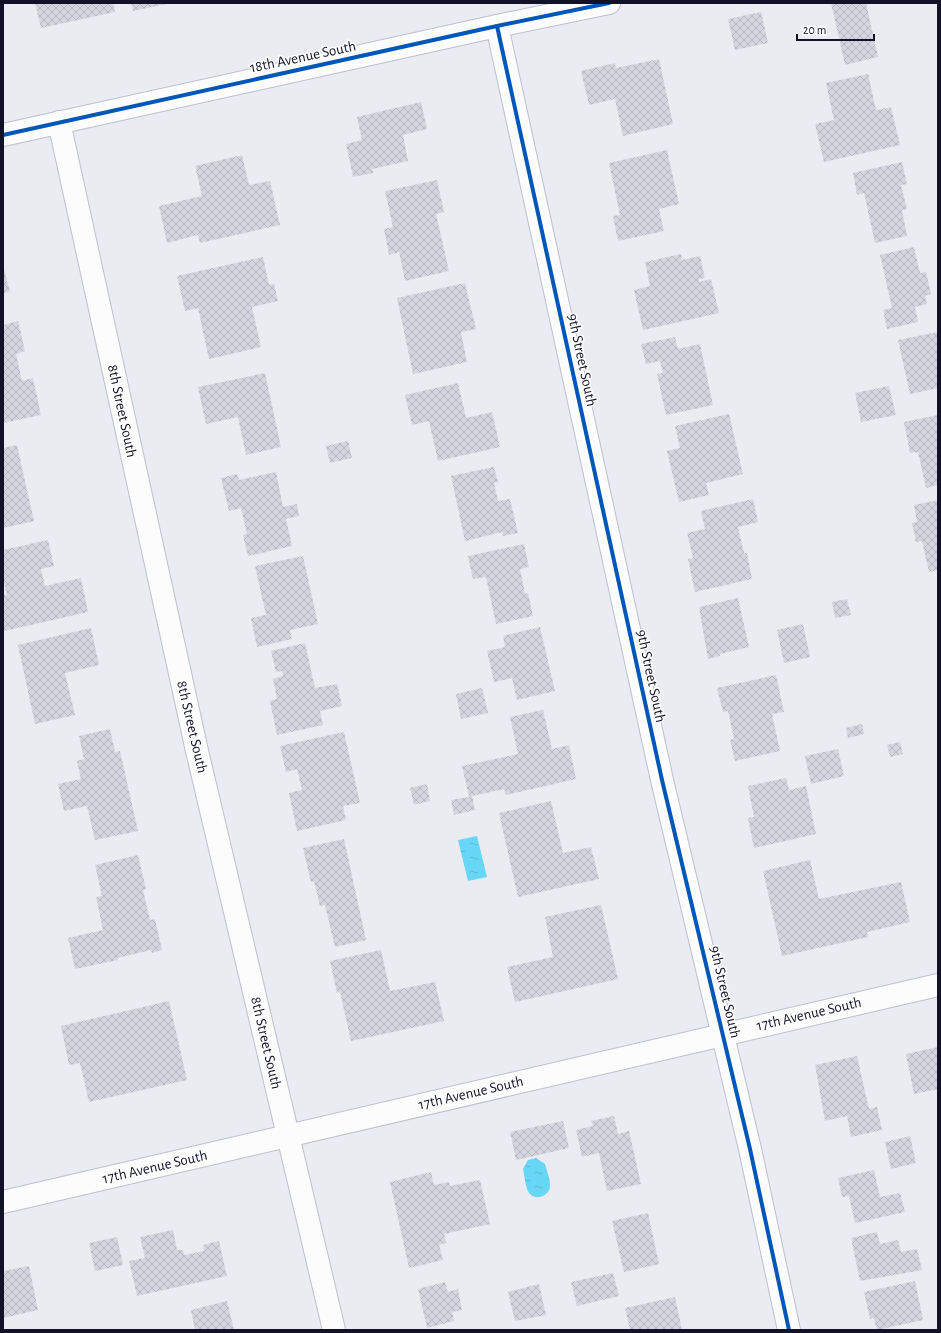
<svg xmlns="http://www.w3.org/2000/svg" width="941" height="1333" font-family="'Alegreya Sans',sans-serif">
  <defs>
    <pattern id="water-ripples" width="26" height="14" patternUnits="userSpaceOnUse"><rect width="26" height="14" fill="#68d6f5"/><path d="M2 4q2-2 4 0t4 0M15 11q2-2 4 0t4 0" fill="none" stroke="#59b7d2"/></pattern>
    <pattern id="building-cross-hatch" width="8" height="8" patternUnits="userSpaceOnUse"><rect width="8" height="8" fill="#d4d5df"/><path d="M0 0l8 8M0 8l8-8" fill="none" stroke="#b5b6bf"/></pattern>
  </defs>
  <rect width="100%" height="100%" fill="#eaecf2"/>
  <g fill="url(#water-ripples)">
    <polygon points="477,836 487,877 468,881 458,840"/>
    <path d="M536,1158L545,1164C547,1171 550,1179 550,1186C550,1194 539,1201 531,1195C525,1191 525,1176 523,1169L528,1160Z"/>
  </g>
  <g fill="url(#building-cross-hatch)">
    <polygon points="35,3 113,3 115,12 41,28"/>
    <polygon points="131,3 166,3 166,4 133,11"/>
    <polygon points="831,3 866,3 878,57 845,65"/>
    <polygon points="761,12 768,43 735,50 728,19"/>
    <polygon points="659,59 673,124 623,136 615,99 589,105 581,71 615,63 616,68"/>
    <polygon points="868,74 876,110 891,107 900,145 824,162 815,124 834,120 826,83"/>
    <polygon points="421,102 427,129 403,135 408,161 372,169 373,173 353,177 346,144 362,140 357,117"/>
    <polygon points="667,150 679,204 659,209 664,231 618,241 613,216 620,215 609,163"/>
    <polygon points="242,155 249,185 270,181 280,225 200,243 198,235 167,243 159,206 202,196 195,166"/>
    <polygon points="902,162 907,184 901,185 907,209 902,210 907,236 875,243 864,193 857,195 853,173"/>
    <polygon points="437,180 444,212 436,214 449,271 405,281 399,252 389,255 384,229 393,227 385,191"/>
    <polygon points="914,247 920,273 926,272 931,294 925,296 927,304 915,307 918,322 887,329 883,310 892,308 880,255"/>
    <polygon points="681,254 682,260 700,256 705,278 699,279 699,282 711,279 719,313 643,330 634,290 650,286 645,262"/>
    <polygon points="263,257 269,285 274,284 278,301 252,307 261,347 209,359 198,308 185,311 177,276"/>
    <polygon points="3,265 10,292 3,293"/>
    <polygon points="465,283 476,329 461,332 467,362 413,374 397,298"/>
    <polygon points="18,321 25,351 16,354 22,381 33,378 41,415 3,423 3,325"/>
    <polygon points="938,332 938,388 910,394 898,340"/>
    <polygon points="675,337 678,349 700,344 713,405 666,415 657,374 663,373 660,361 646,364 641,344"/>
    <polygon points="265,373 281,447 246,455 238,417 206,424 198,387"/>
    <polygon points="458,383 466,418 492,412 500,447 438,461 429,421 412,425 405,395"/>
    <polygon points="889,386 896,415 861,422 855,393"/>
    <polygon points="729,414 743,474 706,483 709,495 679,502 667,451 680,448 675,426"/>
    <polygon points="938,415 938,485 926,488 918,452 910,453 904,422"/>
    <polygon points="348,441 352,458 330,463 326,446"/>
    <polygon points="17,445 34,521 3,528 3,448"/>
    <polygon points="494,467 498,482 494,483 498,501 510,499 518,533 503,536 502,532 465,541 451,476"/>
    <polygon points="276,472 283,507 297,504 299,516 286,519 292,546 248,556 243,535 247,534 241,508 229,511 221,478 237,474 239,480"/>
    <polygon points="753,499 758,522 738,527 744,553 747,553 752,579 695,592 688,559 693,558 687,533 705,529 701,511"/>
    <polygon points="938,500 938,570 929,572 922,541 916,542 912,523 917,522 914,505"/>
    <polygon points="48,540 54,566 41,569 45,586 81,578 88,612 4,631 3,595 7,595 3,579 3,550"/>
    <polygon points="524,544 529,567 520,569 525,594 528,593 533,616 496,624 486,577 473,579 468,556"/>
    <polygon points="303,556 318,624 290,630 292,639 257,647 251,618 266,615 255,566"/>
    <polygon points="738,598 749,647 720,654 720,656 708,659 699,607"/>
    <polygon points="847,599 851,615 835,618 832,602"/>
    <polygon points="803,624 810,657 784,663 777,630"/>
    <polygon points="540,627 555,691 517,700 512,678 494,682 487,651 505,647 503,636"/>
    <polygon points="91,628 99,665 65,673 75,715 35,724 18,645"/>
    <polygon points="305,643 315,688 337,684 342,706 320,711 323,725 277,735 270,701 277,699 273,679 283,676 282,671 276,672 271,651"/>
    <polygon points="776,675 784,712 772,714 780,751 735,761 730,740 734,739 728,711 723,712 717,688"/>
    <polygon points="482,688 488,713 461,719 456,694"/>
    <polygon points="543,710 552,749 569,745 576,779 506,795 504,789 472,796 475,810 454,815 451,800 469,797 462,766 518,754 510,717"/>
    <polygon points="862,724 864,734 848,738 846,728"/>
    <polygon points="110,729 115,752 120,751 138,831 95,840 87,806 64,811 58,784 81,779 77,761 84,759 79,736"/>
    <polygon points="344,732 360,803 343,806 346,820 297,831 289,793 302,790 297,769 286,772 280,746"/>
    <polygon points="900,742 903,754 890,757 887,745"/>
    <polygon points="838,749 844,776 811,784 805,756"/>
    <polygon points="786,778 789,790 806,786 816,834 754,848 748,818 754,817 748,786"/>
    <polygon points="427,784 430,801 414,805 410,788"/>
    <polygon points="551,801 563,853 591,847 599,879 518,897 499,813"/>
    <polygon points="344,839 366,940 335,947 325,905 320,906 314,881 311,882 303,848"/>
    <polygon points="138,855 146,889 143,890 150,920 155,919 162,950 152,953 151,950 117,958 118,960 75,969 68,938 103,930 96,897 102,896 95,865"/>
    <polygon points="810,860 819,899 901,882 910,922 867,932 868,937 782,956 763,871"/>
    <polygon points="601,905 618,979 515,1002 507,967 553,957 545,917"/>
    <polygon points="381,950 390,991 435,982 444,1021 351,1041 340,992 337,993 330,961"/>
    <polygon points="169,1001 187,1080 89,1102 80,1063 69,1065 61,1026"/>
    <polygon points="938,1047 938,1089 914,1094 906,1054"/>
    <polygon points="857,1056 869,1109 877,1107 882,1130 851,1137 847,1116 825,1121 815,1065"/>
    <polygon points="614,1116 618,1134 629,1131 641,1184 607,1191 599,1153 582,1157 576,1130 593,1126 591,1121"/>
    <polygon points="563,1121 569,1148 516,1160 510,1132"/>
    <polygon points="910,1136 916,1163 891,1169 885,1142"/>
    <polygon points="874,1170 880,1197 900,1193 905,1212 855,1223 849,1196 842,1197 838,1178"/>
    <polygon points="431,1172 434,1185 449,1182 450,1186 480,1180 490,1224 444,1234 446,1243 439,1245 443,1260 409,1268 390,1182"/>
    <polygon points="648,1213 659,1264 624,1272 612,1221"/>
    <polygon points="173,1230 177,1250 183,1250 184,1255 204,1251 203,1245 219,1241 227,1276 137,1296 129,1261 145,1258 140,1237"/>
    <polygon points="877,1232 880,1244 898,1240 901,1252 917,1249 922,1270 860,1281 851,1238"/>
    <polygon points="117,1237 123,1265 95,1271 89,1243"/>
    <polygon points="29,1266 38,1310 3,1318 3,1271"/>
    <polygon points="613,1273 619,1296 577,1306 571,1282"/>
    <polygon points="915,1281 923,1320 877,1330 874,1318 870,1319 864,1292"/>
    <polygon points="445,1282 448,1292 458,1289 462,1310 452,1312 454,1321 427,1328 418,1289"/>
    <polygon points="539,1284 546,1315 515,1321 508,1292"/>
    <polygon points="675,1297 682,1330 630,1330 625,1308"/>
    <polygon points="227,1301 234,1330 195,1330 191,1310"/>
  </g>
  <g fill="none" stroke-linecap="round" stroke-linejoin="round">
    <defs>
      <g id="minor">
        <polyline points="497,26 662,780 750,1149 789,1330"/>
        <polyline points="59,122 197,751 334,1330"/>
        <polyline points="3,135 497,26 609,3"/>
        <polyline points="3,1202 938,985"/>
      </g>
    </defs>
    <use href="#minor" stroke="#bdbfcd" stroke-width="24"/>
    <use href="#minor" stroke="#fcfcfd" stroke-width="22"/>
    <defs>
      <g id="cycleway">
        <polyline points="497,26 662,780 750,1149 789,1330"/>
        <polyline points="3,135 497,26 609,3"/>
      </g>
    </defs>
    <use href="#cycleway" stroke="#fff" stroke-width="6"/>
    <use href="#cycleway" stroke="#0057b8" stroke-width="4"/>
  </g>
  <g text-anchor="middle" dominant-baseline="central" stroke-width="3" stroke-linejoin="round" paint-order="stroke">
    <g font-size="15" fill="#111228" stroke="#fff">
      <text transform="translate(303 57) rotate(-12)">18th Avenue South</text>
      <text transform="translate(582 360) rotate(78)">9th Street South</text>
      <text transform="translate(122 411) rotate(78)">8th Street South</text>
      <text transform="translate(651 676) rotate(78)">9th Street South</text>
      <text transform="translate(192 727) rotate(77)">8th Street South</text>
      <text transform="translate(725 992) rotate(77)">9th Street South</text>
      <text transform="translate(809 1014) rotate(-13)">17th Avenue South</text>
      <text transform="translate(266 1043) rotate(77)">8th Street South</text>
      <text transform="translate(471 1093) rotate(-13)">17th Avenue South</text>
      <text transform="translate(155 1167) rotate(-13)">17th Avenue South</text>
    </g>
  </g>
  <rect width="941" height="1333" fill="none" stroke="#111228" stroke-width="8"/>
  <path d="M797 34v6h77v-6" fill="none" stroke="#111228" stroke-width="2"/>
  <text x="803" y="34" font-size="12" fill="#111228" stroke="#ffffff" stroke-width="3" paint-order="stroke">20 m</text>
</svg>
